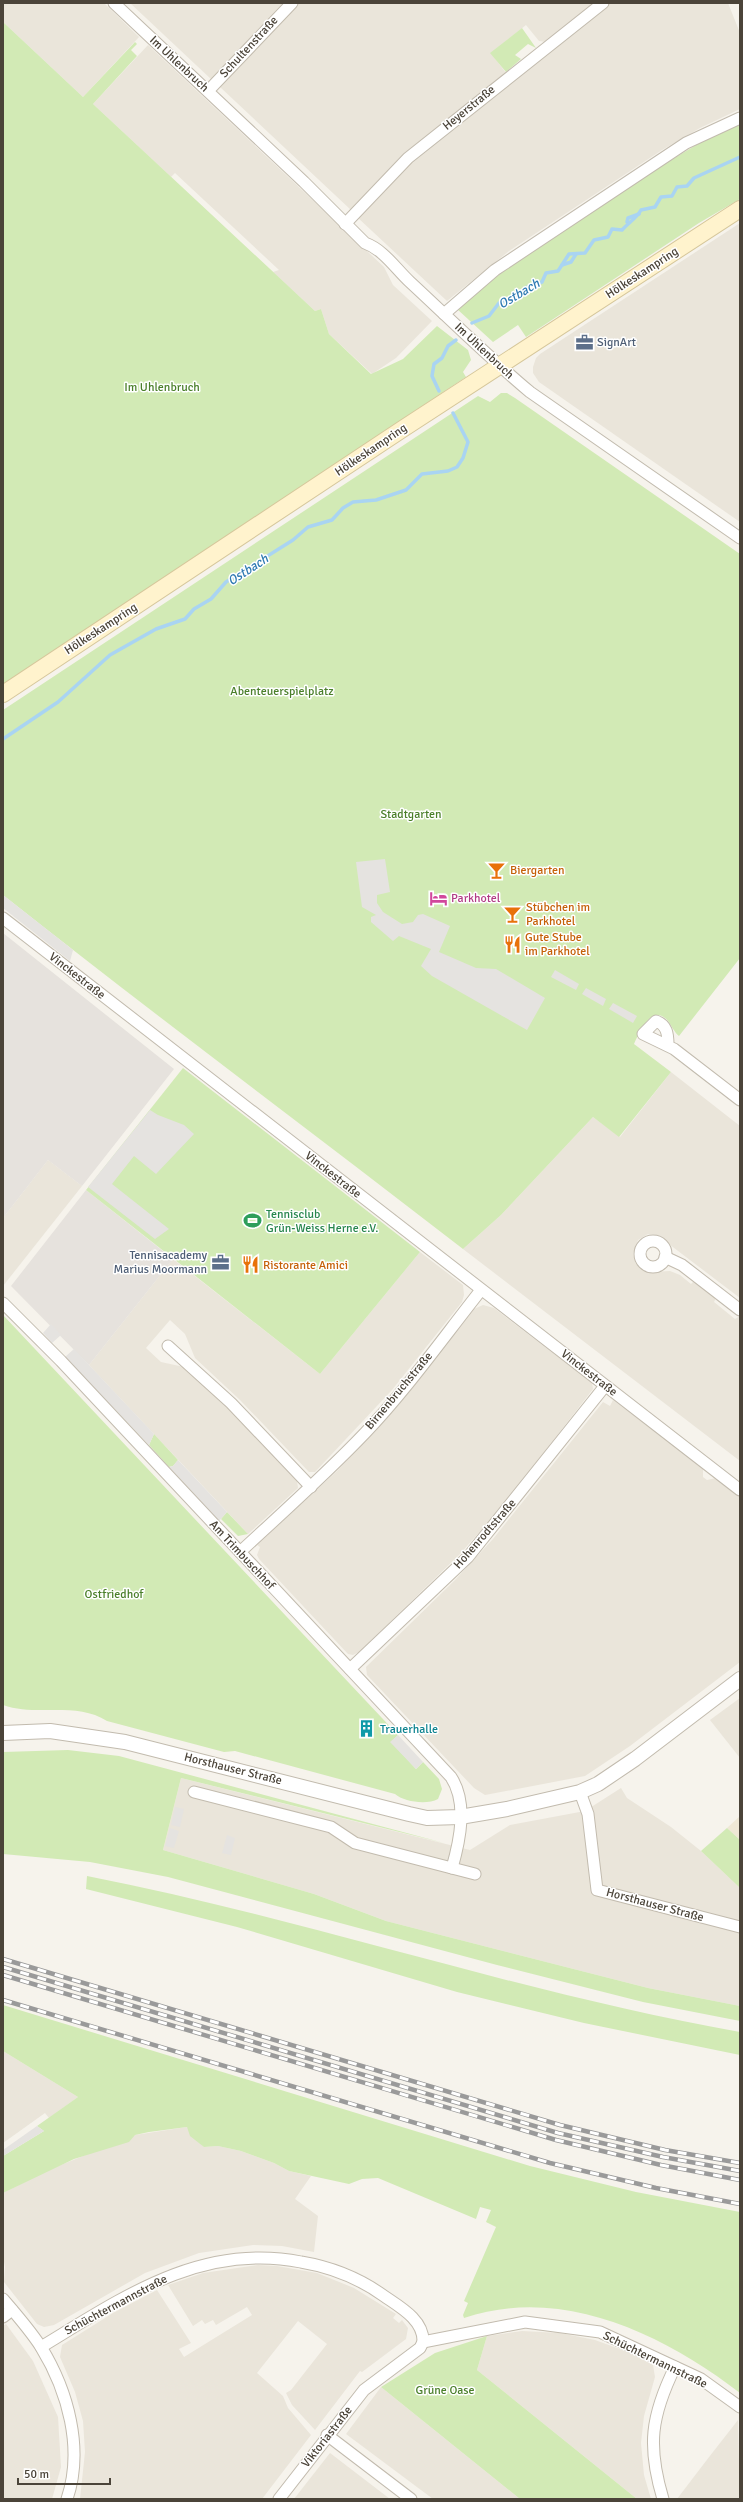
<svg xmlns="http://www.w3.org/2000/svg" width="743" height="2502" font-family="Signika,sans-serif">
  <rect width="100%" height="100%" fill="#f6f3ec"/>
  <g fill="#eae5da">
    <polygon points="3,3 104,3 139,37 83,97 3,22"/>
    <polygon points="130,3 285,3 212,80"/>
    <polygon points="299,3 595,3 546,42 539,41 526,25 491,53 506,73 351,210 220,87"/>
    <polygon points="610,3 728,3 740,33 740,109 700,128 662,150 509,251 447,301 357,217 410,161"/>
    <polygon points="148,45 368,252 384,267 393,285 432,321 396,358 372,374 329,334 321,309 315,311 273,272 279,270 175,173 171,177 93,104"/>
    <polygon points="740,223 740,522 539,382 533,373 533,367 536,358 540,354"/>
    <polygon points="671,1072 740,1126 740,1298 657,1235 648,1234 638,1240 633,1254 636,1264 643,1270 651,1272 670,1271 680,1275 691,1284 694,1281 716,1298 714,1302 735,1319 740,1316 740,1461 463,1249 501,1215 593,1117 620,1137"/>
    <polygon points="48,1160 82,1186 3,1286 3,1218"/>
    <polygon points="420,1252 463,1285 464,1295 462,1302 392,1390 315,1472 309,1472 240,1400 195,1358 185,1334 170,1320 146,1348 161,1362 184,1367 230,1410 297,1481 298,1488 248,1534 89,1365 173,1259 320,1374"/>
    <polygon points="483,1305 494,1308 592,1383 593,1389 501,1508 459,1555 359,1652 353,1655 348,1654 259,1559 257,1555 260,1547 257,1545 337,1471 401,1402 474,1309"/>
    <polygon points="613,1400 703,1468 703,1477 707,1480 716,1478 740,1497 740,1662 630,1746 585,1776 485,1795 474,1788 367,1675 366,1667 455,1580 493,1539 603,1402 610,1406"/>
    <polygon points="740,1698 740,1758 710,1720"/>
    <polygon points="181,1778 470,1850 510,1825 585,1811 621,1788 627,1798 671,1827 701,1851 740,1888 740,2006 648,1988 386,1921 314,1894 163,1850"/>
    <polygon points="3,2051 78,2097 49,2118 45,2113 3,2143"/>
    <polygon points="187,2127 204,2147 218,2146 241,2151 274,2163 289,2171 311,2176 295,2199 318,2216 314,2252 282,2246 253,2245 199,2253 145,2273 54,2325 44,2327 37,2324 4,2282 5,2267 3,2257 3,2193 46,2171 135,2135"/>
    <polygon points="258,2265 277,2266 317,2273 354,2288 396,2314 393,2318 399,2323 402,2320 408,2328 406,2339 362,2372 360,2371 315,2430 292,2405 286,2393 291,2390 327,2344 298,2321 257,2373 283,2396 288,2408 311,2435 262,2499 80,2499 85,2452 83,2421 75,2392 60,2357 62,2345 113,2313 157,2290 191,2343 179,2349 184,2357 252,2315 247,2307 216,2325 213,2320 205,2324 202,2320 193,2326 168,2285 203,2273"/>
    <polygon points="6,2324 33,2361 58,2417 61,2467 52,2499 3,2499 3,2326"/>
    <polygon points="522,2331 560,2333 595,2340 628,2352 653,2365 655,2377 644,2416 641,2443 644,2475 651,2499 637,2499 477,2370 487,2336"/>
    <polygon points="381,2387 520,2499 433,2499 346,2434"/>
    <polygon points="738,2420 740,2499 677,2499 706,2461"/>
    <polygon points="330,2453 390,2499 294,2499"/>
  </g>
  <g fill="#e6e2dd">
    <polygon points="3,933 174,1069 82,1186 48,1160 3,1218"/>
    <polygon points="86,1190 173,1259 89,1365 11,1286"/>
  </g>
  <polygon fill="#efe8d6" points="740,1816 740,1840 727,1828"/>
  <g fill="#d2eab5">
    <polygon points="3,22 83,97 135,42 137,44 131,50 137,56 93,104 315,311 321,309 329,334 371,374 403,359 437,326 468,350 471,360 463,372 466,377 3,684"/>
    <polygon points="522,28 536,48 528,44 515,55 521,59 506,72 490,53"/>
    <path d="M740,122V199L699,223L526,337L518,325L493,342L457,309C500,271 547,241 594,210C642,178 688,147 740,122Z"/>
    <path d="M501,393H507L515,398L740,554V958L679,1036C674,1032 672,1026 668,1021C652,1002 639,1033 634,1044L671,1072L619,1137L593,1117L501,1215L463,1249C310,1131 155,1015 3,895V710L478,396L490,402Z"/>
    <polygon points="183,1068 420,1252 320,1374 86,1190"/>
    <path d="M3,1315L398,1735L391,1742L416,1769L423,1762L439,1779L442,1789L438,1799C427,1805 404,1802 395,1794L235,1751L224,1752L107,1721C76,1701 36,1717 3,1705Z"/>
    <polygon points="154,1434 178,1460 173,1466 169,1467 149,1445"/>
    <polygon points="227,1512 248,1534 238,1536 221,1519"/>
    <polygon points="68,1750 119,1756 444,1843 181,1778 163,1850 314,1894 386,1921 648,1988 740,2006 740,2021 643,2002 497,1965 168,1877 90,1862 3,1854 3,1752"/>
    <polygon points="727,1828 740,1840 740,1888 701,1851"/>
    <path d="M87,1876C307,1919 519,1993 740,2032V2055L584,2023L457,1992L237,1927L86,1889Z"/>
    <path d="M3,2005L530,2166L636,2192L740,2212V2393C663,2334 562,2285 464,2318L463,2315L468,2303L464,2301L496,2227L486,2222L491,2210L480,2207L476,2219L378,2178L362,2179L349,2184L289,2171L274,2163L241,2151L218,2146L204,2147L190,2136L187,2127L149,2132L135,2135L129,2142L74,2159L3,2193V2156L44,2131L37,2126L78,2097L3,2051Z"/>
    <polygon points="487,2336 477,2370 637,2499 520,2499 381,2387 435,2353"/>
  </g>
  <g fill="#e5e3e0">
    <polygon points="385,859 390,892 377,895 377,903 383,912 402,924 413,922 418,915 423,914 450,926 439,952 476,968 496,969 545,998 527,1030 432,976 421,966 431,949 399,936 393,941 371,922 371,917 376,915 362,907 356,862"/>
    <polygon points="3,895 73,950 70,961 3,908"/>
    <polygon points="555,970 579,984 576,990 551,977"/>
    <polygon points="586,988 606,999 603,1006 582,994"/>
    <polygon points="613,1003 637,1016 633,1023 609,1009"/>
    <polygon points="150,1110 158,1115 184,1125 194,1134 156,1174 134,1156 112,1184 169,1229 155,1239 88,1187"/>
    <polygon points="51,1324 61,1335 52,1343 43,1333"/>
    <polygon points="74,1349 154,1434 149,1445 65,1357"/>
    <polygon points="178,1460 227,1512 219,1521 169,1467 173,1466"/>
    <polygon points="398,1735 423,1762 416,1769 390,1742"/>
    <polygon points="175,1807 184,1809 180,1827 171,1825"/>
    <polygon points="170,1828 179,1831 174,1848 165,1846"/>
    <polygon points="227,1835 235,1838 231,1855 222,1853"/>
    <polygon points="37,2126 44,2131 3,2156 3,2150"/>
  </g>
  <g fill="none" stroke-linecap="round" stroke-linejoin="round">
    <g stroke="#a9d4f2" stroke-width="3.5">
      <polyline points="627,222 628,218 639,214"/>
      <polyline points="562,265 571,262 576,254"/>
      <path d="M472,323L489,316L499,303L518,297L525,288L542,282L546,273L558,271L569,254L585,253L594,240L608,237L612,229L622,230C629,222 636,219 641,210L655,207L661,197L672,196L677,187L687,186L694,178L740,157"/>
      <polyline points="439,391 432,376 434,364 442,358 448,346 456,340"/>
      <polyline points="3,739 58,702 110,655 156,629 185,619 194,609 211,599 226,582 293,540 308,527 332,520 343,508 353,502 376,500 406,490 422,474 448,471 457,467 463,458 468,442 453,413"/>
    </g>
    <defs>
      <g id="minor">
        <path d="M114,3L304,182L365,243C384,250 395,268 410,282C450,319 488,357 530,392L740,538"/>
        <polyline points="208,91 292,3"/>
        <polyline points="345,224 408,158 603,3"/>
        <polyline points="444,314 495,270 686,143 740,118"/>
        <polyline points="3,918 740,1490"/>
        <path d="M668,1045C668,1034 667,1025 656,1021L643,1034L674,1049L740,1100"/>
        <circle cx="653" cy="1254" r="13"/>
        <polyline points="665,1257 682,1265 740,1310"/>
        <path d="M3,1303L61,1361L451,1777C468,1803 460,1840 452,1868"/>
        <polyline points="168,1346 231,1403 311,1487"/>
        <path d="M240,1552C282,1513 325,1475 365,1433C407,1389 443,1338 481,1290"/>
        <polyline points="350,1669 468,1557 605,1386"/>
        <polyline points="194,1792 331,1827 355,1843 475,1874"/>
        <polyline points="580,1792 588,1814 597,1890 740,1927"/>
        <path d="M3,2299C16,2314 30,2330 41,2347C68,2391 84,2449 67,2499"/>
        <polyline points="3,2317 12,2310"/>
        <path d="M41,2347C122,2298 201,2242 301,2262C331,2267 359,2278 384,2296C400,2307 424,2320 423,2342L525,2322L600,2332L701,2379L740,2407"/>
        <polyline points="327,2435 411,2499"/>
        <polyline points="279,2499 364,2390 420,2348 423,2342"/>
        <path d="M663,2499C647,2446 651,2416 675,2367"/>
      </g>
      <polyline id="tertiary" points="3,1733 50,1731 125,1742 409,1814 427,1818 460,1817 507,1809 580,1792 598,1784 635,1759 740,1679"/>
      <polyline id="secondary" points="3,694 404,428 740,209"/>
    </defs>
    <use href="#minor" stroke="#c2bbae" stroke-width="13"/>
    <use href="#tertiary" stroke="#c2bbae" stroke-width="16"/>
    <use href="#secondary" stroke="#d6c79b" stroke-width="18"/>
    <use href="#minor" stroke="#fff" stroke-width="11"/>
    <use href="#tertiary" stroke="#fff" stroke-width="14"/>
    <use href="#secondary" stroke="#fff3cd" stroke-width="16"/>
    <defs>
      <g id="rail">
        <polyline points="3,1959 560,2125 665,2150 740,2163"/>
        <polyline points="3,1967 558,2133 663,2157 740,2171"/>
        <polyline points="3,1975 556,2140 661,2165 740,2180"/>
        <polyline points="3,2000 550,2163 656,2188 740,2204"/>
      </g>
    </defs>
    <use href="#rail" stroke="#9a9a9a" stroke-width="4.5"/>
    <use href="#rail" stroke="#fff" stroke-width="3" stroke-dasharray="9" stroke-linecap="butt"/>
  </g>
  <defs>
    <symbol id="office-bare" viewBox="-9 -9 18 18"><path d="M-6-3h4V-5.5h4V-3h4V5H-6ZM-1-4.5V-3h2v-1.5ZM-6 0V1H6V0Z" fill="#5c6f8a" stroke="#fff" stroke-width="2.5" paint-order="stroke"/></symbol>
    <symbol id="bar-bare" viewBox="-9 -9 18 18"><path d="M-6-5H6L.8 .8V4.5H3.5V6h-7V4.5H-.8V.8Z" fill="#e8710a" stroke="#fff" stroke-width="2.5" paint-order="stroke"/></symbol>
    <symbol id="hotel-bare" viewBox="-9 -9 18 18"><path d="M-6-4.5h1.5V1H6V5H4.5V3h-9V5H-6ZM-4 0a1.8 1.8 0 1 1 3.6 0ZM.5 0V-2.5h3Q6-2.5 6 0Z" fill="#d1479c" stroke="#fff" stroke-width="2.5" paint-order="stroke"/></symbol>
    <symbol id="restaurant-bare" viewBox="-9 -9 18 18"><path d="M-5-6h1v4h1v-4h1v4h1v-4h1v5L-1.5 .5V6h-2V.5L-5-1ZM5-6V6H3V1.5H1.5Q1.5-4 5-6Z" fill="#e8710a" stroke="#fff" stroke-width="2.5" paint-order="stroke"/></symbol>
    <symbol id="stadium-bare" viewBox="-9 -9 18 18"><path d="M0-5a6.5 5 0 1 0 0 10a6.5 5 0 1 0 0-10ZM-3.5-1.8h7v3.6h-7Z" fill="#2e9e5b" stroke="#fff" stroke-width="2.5" paint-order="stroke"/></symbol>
    <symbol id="building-bare" viewBox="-9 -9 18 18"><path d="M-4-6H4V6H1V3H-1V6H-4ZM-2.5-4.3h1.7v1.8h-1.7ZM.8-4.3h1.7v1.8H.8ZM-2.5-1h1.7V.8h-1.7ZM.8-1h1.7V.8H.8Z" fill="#0f9aa8" stroke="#fff" stroke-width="2.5" paint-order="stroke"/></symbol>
  </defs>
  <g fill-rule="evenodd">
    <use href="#office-bare" x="572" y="330" width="25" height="25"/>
    <use href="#bar-bare" x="484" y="858" width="25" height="25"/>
    <use href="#hotel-bare" x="426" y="886" width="25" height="25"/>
    <use href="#bar-bare" x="500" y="902" width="25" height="25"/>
    <use href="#restaurant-bare" x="500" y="932" width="25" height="25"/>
    <use href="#stadium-bare" x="240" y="1208" width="25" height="25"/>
    <use href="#office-bare" x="208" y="1250" width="25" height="25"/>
    <use href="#restaurant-bare" x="238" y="1252" width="25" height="25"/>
    <use href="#building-bare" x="354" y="1716" width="25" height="25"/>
  </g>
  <g text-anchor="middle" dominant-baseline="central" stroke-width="3" stroke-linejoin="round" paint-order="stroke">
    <g font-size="12" fill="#4b4439" stroke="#fff">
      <text transform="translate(249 47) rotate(-47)">Schultenstraße</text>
      <text transform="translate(179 64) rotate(43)">Im Uhlenbruch</text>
      <text transform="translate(469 108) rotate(-39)">Heyerstraße</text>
      <text transform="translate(642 273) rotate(-33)">Hölkeskampring</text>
      <text transform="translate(484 351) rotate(43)">Im Uhlenbruch</text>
      <text transform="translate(371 450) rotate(-34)">Hölkeskampring</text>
      <text transform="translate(101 629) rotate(-33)">Hölkeskampring</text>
      <text transform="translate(77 976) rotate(38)">Vinckestraße</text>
      <text transform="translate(333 1175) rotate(38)">Vinckestraße</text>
      <text transform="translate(589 1373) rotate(38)">Vinckestraße</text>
      <text transform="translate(399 1391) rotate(-50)">Birnenbruchstraße</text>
      <text transform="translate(485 1534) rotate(-49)">Hohenrodtstraße</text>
      <text transform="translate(242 1555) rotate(47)">Am Trimbuschhof</text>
      <text transform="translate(233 1769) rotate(14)">Horsthauser Straße</text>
      <text transform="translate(655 1905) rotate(15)">Horsthauser Straße</text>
      <text transform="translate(116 2305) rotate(-28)">Schüchtermannstraße</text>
      <text transform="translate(655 2360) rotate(26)">Schüchtermannstraße</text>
      <text transform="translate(327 2437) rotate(-52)">Viktoriastraße</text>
    </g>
    <g font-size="12" fill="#4e5e75" stroke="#fff" text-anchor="start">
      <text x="597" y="342">SignArt</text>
      <text x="207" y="1255" text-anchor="end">Tennisacademy<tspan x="207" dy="14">Marius Moormann</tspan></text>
    </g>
    <g font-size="12" fill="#4a7f2a" stroke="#fff">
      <text x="162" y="387">Im Uhlenbruch</text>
      <text x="282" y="691">Abenteuerspielplatz</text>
      <text x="411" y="814">Stadtgarten</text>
      <text x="114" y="1594">Ostfriedhof</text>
      <text x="445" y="2390">Grüne Oase</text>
    </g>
    <g font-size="12" fill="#c56008" stroke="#fff" text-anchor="start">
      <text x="510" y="870">Biergarten</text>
      <text x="526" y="907">Stübchen im<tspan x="526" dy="14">Parkhotel</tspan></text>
      <text x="525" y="937">Gute Stube<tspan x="525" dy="14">im Parkhotel</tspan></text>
      <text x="263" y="1265">Ristorante Amici</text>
    </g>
    <g font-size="12" fill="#b23c85" stroke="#fff" text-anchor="start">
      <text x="451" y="898">Parkhotel</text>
    </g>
    <g font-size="12" fill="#27864d" stroke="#fff" text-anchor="start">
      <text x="266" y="1214">Tennisclub<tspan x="266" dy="14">Grün-Weiss Herne e.V.</tspan></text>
    </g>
    <g font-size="12" fill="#0d838f" stroke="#fff" text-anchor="start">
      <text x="380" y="1729">Trauerhalle</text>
    </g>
    <g font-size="13" font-style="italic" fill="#2e7ab2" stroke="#fff">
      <text transform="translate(519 294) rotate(-31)">Ostbach</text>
      <text transform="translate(248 570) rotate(-33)">Ostbach</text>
    </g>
  </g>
  <rect width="743" height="2502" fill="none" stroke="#4b4439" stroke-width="8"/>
  <path d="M18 2478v6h92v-6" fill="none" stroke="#4b4439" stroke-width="2"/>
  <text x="24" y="2478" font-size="12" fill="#4b4439" stroke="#ffffff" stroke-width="3" paint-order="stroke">50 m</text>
</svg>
